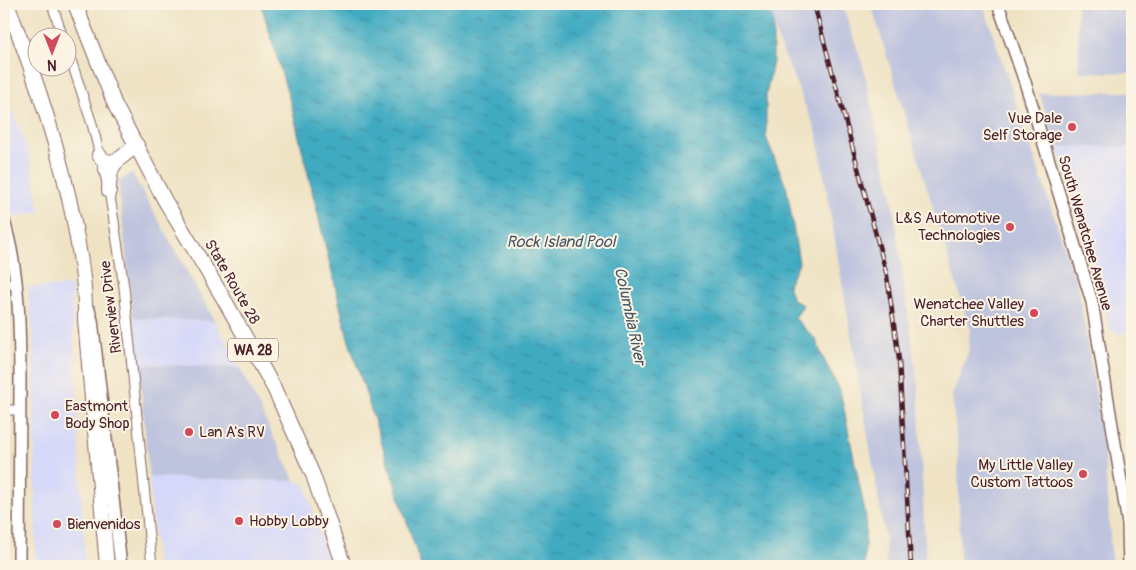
<svg xmlns="http://www.w3.org/2000/svg" width="1136" height="570" font-family="Pangolin,sans-serif">
  <defs>
    <pattern id="water-ripples" width="26" height="14" patternUnits="userSpaceOnUse" patternTransform="scale(1.25)"><rect width="26" height="14" fill="#41aac1"/><path d="M2 4q2-2 4 0t4 0M15 11q2-2 4 0t4 0" fill="none" stroke="#388a9d"/></pattern>
  </defs>
  <rect width="100%" height="100%" fill="#fcf5e5"/>
  <filter id="ink" filterUnits="userSpaceOnUse"><feTurbulence type="fractalNoise" baseFrequency=".02" numOctaves="2"/><feDisplacementMap in="SourceGraphic" scale="10" xChannelSelector="R" yChannelSelector="G"/><feConvolveMatrix kernelMatrix="1 2 1 2 8 2 1 2 1" color-interpolation-filters="sRGB"/></filter>
  <filter id="wash" filterUnits="userSpaceOnUse"><feTurbulence type="fractalNoise" baseFrequency=".0096" numOctaves="4" result="noise"/><feDisplacementMap in="SourceGraphic" scale="20" xChannelSelector="R" yChannelSelector="G"/><feGaussianBlur stdDeviation="1.12" result="paint"/><feColorMatrix in="noise" values="0 0 0 0 0 0 0 0 0 0 0 0 0 0 0 0 0 1.4 0 .05"/><feComposite in="paint" operator="in"/></filter>
  <g filter="url(#wash)">
    <rect width="100%" height="100%" fill="#efe3c4"/>
    <g fill="#d6d8f9">
      <polygon points="4,90 29,153 40,212 13,217 4,196"/>
      <polygon points="1057,147 1132,147 1132,330 1119,334 1110,330 1090,246"/>
      <polygon points="71,286 85,566 36,566 33,336 28,287"/>
      <polygon points="4,295 10,303 8,555 4,562"/>
      <polygon points="133,318 215,321 240,368 139,364"/>
      <polygon points="149,477 299,481 306,486 329,566 157,566"/>
    </g>
    <g fill="#bec3de">
      <polygon points="763,4 842,4 863,66 892,198 918,385 926,566 886,566 885,538 817,134"/>
      <polygon points="871,4 983,4 1079,291 1104,446 1112,566 960,566 958,451 952,395 968,353 970,329"/>
      <polygon points="1077,4 1132,4 1132,73 1079,72"/>
      <polygon points="1132,92 1132,147 1057,147 1039,93"/>
      <polygon points="132,173 215,321 133,318 118,181"/>
      <polygon points="139,364 240,368 295,481 149,477"/>
    </g>
    <polygon fill="url(#water-ripples)" stroke="#466476" points="261,4 764,4 773,20 773,62 766,95 766,137 787,189 799,263 788,285 793,300 803,305 795,318 816,340 822,356 840,390 866,517 864,566 421,566 347,335 292,108"/>
  </g>
  <g filter="url(#ink)">
    <g fill="none" stroke-linecap="round" stroke-linejoin="round">
      <defs>
        <g id="minor">
          <polyline points="52,4 63,38"/>
          <polyline points="68,51 92,124 109,191 113,215 124,287 152,566"/>
          <polyline points="4,284 17,284"/>
          <polyline points="4,410 20,410"/>
        </g>
        <g id="major">
          <polyline points="998,4 1025,82 1092,302 1128,524 1129,566"/>
          <path d="M4,221C20,275 20,331 20,387C20,447 19,507 19,566"/>
          <polyline points="89,310 92,320 121,566"/>
        </g>
        <g id="highway">
          <path d="M7,4C35,75 59,146 74,222C80,254 86,287 85,320L107,566"/>
          <polyline points="75,4 115,105 164,199 225,301 274,388 313,475 344,566"/>
          <path d="M99,155C105,163 110,163 119,159"/>
          <path d="M109,191C109,162 116,162 137,145"/>
        </g>
      </defs>
      <use href="#minor" stroke="#846461" stroke-width="11"/>
      <use href="#major" stroke="#846461" stroke-width="14"/>
      <use href="#highway" stroke="#846461" stroke-width="16"/>
      <use href="#minor" stroke="#fff" stroke-width="9"/>
      <use href="#major" stroke="#fff" stroke-width="11"/>
      <use href="#highway" stroke="#fff" stroke-width="14"/>
      <defs>
        <polyline id="rail" points="814,4 887,276 899,360 911,566"/>
      </defs>
      <use href="#rail" stroke="#4a1f2b" stroke-width="4.5"/>
      <use href="#rail" stroke="#fcf5e5" stroke-width="2.5" stroke-dasharray="8" stroke-linecap="butt"/>
    </g>
  </g>
  <g fill="#d1495b" stroke="#fcf5e5" stroke-width="2">
    <circle cx="1072" cy="127" r="5"/>
    <circle cx="1010" cy="227" r="5"/>
    <circle cx="1034" cy="313" r="5"/>
    <circle cx="55" cy="415" r="5"/>
    <circle cx="189" cy="432" r="5"/>
    <circle cx="1083" cy="474" r="5"/>
    <circle cx="239" cy="521" r="5"/>
    <circle cx="57" cy="524" r="5"/>
  </g>
  <g text-anchor="middle" dominant-baseline="central" stroke-width="4" stroke-linejoin="round" paint-order="stroke">
    <rect fill="#fcf5e5" stroke="#7f5f63" stroke-width="1" x="228" y="338.5" width="50" height="23" rx="4"/>
    <g font-size="14" font-weight="bold" fill="#4a1f2b">
      <text x="253" y="350">WA 28</text>
    </g>
    <g font-size="15" fill="#4a1f2b" stroke="#fcf5e5" text-anchor="end">
      <text x="1062" y="118">Vue Dale<tspan x="1062" dy="17">Self Storage</tspan></text>
      <text x="1000" y="218">L&amp;S Automotive<tspan x="1000" dy="17">Technologies</tspan></text>
      <text x="1024" y="304">Wenatchee Valley<tspan x="1024" dy="17">Charter Shuttles</tspan></text>
      <text x="65" y="406" text-anchor="start">Eastmont<tspan x="65" dy="17">Body Shop</tspan></text>
      <text x="199" y="432" text-anchor="start">Lan A's RV</text>
      <text x="1073" y="465">My Little Valley<tspan x="1073" dy="17">Custom Tattoos</tspan></text>
      <text x="249" y="521" text-anchor="start">Hobby Lobby</text>
      <text x="67" y="524" text-anchor="start">Bienvenidos</text>
    </g>
    <g font-size="15" fill="#4a1f2b" stroke="#fcf5e5">
      <text transform="translate(1085 233) rotate(74)">South Wenatchee Avenue</text>
      <text transform="translate(232 282) rotate(60)">State Route 28</text>
      <text transform="translate(111 307) rotate(-97)">Riverview Drive</text>
    </g>
    <g font-size="16" font-style="italic" fill="#465767" stroke="#fcf5e5">
      <text x="561" y="242">Rock Island Pool</text>
      <text transform="translate(630 316) rotate(78)">Columbia River</text>
    </g>
  </g>
  <rect width="1136" height="570" fill="none" stroke="#fcf5e5" stroke-width="20"/>
  <g transform="translate(52 52) rotate(180)"><circle r="24" fill="#fcf5e5" stroke="#b59f9b"/>
  <path d="M0-4L9 19L0 12L-9 19Z" fill="#d1495b"/>
  <text y="-8" font-size="14" font-weight="bold" text-anchor="middle" fill="#4a1f2b">N</text>
  </g>
</svg>
